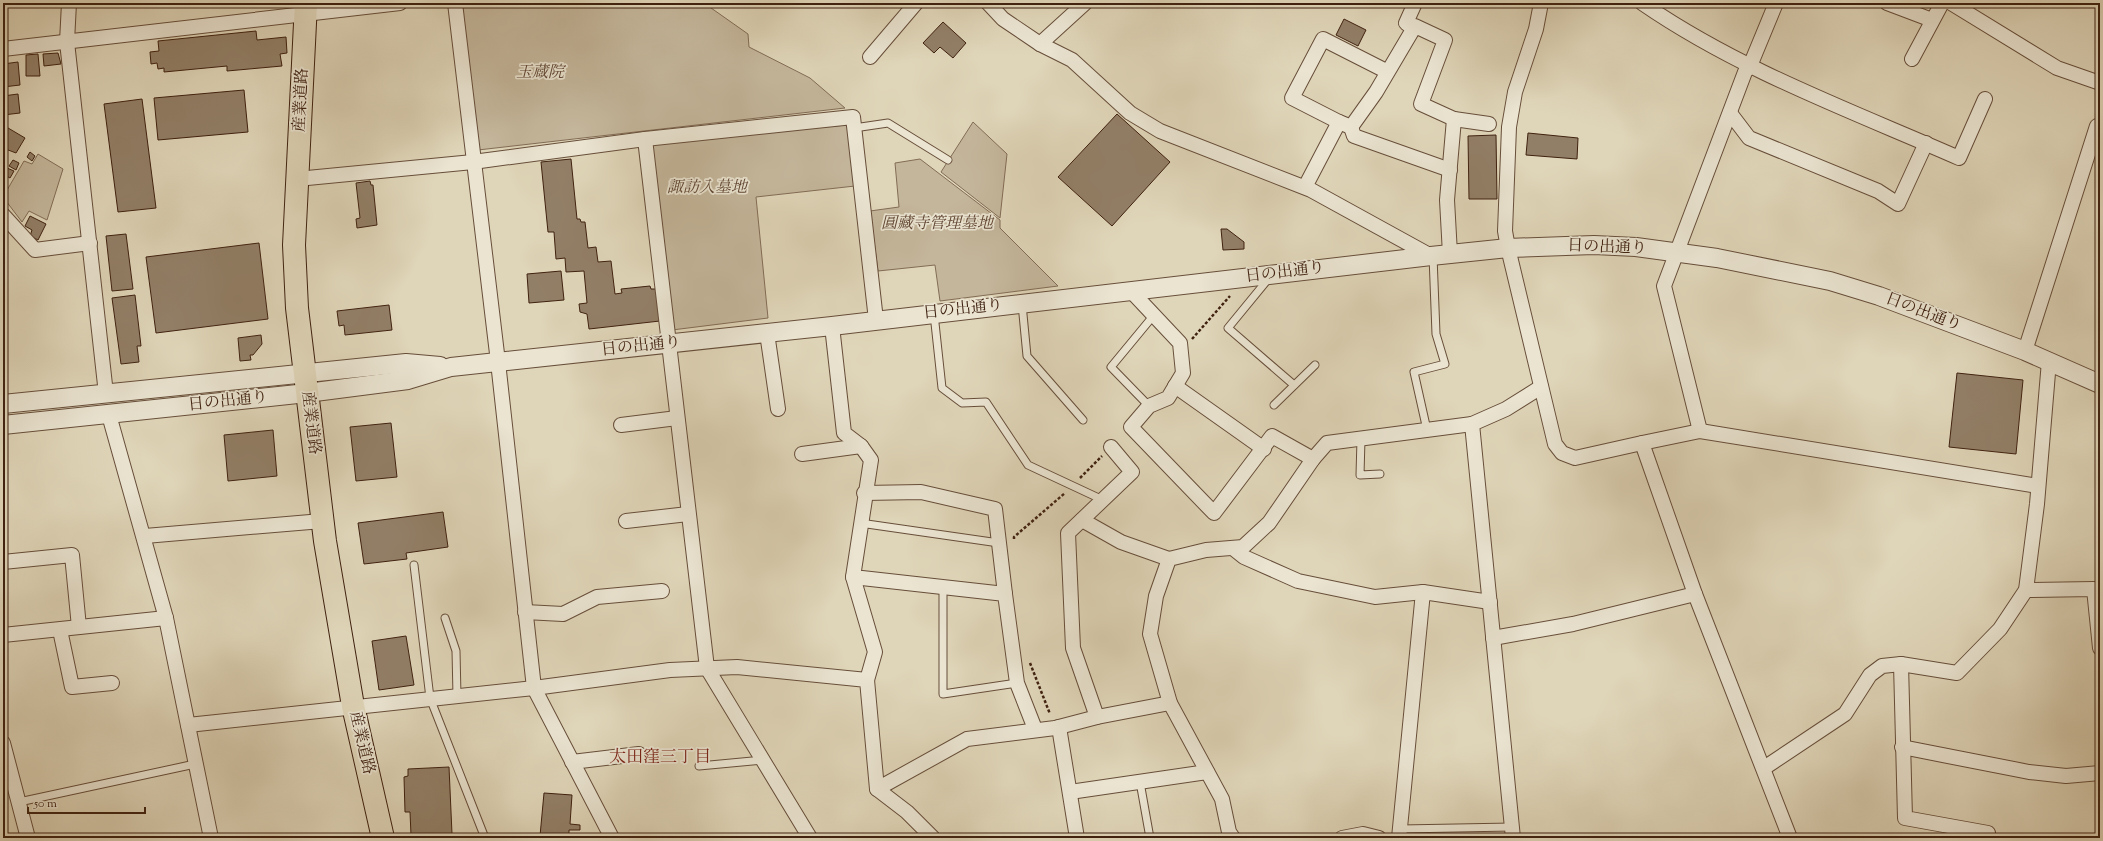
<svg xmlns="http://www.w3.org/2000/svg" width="2103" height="841" font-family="'Sorts Mill Goudy','Noto Serif JP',serif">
  <rect width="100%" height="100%" fill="#dfd5b8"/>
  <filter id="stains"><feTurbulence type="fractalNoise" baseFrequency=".005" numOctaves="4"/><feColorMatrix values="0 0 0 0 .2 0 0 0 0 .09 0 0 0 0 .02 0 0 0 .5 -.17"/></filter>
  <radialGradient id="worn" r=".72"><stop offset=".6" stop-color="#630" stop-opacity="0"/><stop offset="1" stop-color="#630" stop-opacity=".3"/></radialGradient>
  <g fill="#c4b69b" stroke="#826c56">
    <polygon points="460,3 704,3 748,34 749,47 810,78 845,108 478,150"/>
    <polygon points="973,122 1007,154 1000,218 941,172"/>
    <polygon points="847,125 855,186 756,197 768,318 672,330 652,142"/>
    <polygon points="38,154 63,169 47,220 29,211 22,222 3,197 24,161 32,164"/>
    <polygon points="920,159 1000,220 1000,228 1058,286 940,301 935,265 878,271 870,211 899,207 895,163"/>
  </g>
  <g fill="#927f67" stroke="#3f2110">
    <polygon points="1344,19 1366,30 1358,46 1336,35"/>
    <polygon points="943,22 966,43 953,58 940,47 934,53 923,43"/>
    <polygon points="256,31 257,40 286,37 287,53 280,54 282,66 227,71 227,66 164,72 164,68 158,69 157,63 151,64 150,52 159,51 158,41"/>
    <polygon points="58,53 61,64 44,66 43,54"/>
    <polygon points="38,54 40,76 26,76 26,55"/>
    <polygon points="18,62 20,85 3,87 3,64"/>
    <polygon points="244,90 248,132 158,140 154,98"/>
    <polygon points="18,94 20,113 3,115 3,96"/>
    <polygon points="142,99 156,208 118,212 104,104"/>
    <polygon points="1117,114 1170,162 1112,226 1058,177"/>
    <polygon points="3,125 25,138 16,153 3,148"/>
    <polygon points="1528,133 1578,138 1577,159 1526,155"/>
    <polygon points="1496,135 1497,199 1469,199 1468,136"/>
    <polygon points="30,152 35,156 32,161 27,157"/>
    <polygon points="571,159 577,219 580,219 581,222 585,222 588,248 596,247 598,262 611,261 615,294 622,293 621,289 650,286 651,289 656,289 660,321 589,329 587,314 580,312 579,304 587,303 584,271 566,272 565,258 556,259 554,232 548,232 541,162"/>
    <polygon points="13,160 19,163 16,170 9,166"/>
    <polygon points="7,168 14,171 10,178 3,174"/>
    <polygon points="370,181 371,185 373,185 377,225 357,228 356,219 360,218 356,183"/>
    <polygon points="30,216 46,224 38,240 30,236 32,230 25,226"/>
    <polygon points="1221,229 1227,229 1244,242 1244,249 1223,250"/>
    <polygon points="126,234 133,289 112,291 106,236"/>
    <polygon points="259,243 268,319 156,333 146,257"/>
    <polygon points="561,271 564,300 529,303 527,274"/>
    <polygon points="135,295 141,346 137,346 139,362 121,364 112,298"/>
    <polygon points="389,305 392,330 345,335 344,325 339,326 337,311"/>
    <polygon points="261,335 262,344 253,355 250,355 251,360 240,361 238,338"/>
    <polygon points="1957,373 2023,380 2016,454 1949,447"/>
    <polygon points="391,423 397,477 356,481 350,427"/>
    <polygon points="273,430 277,476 228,481 224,435"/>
    <polygon points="443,512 448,547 406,553 407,559 364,564 358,523"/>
    <polygon points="406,636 414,685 379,690 372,641"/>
    <polygon points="449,767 452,834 411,835 410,812 405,812 404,777 408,776 408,769"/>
    <polygon points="544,793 572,795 570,824 580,825 580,830 569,830 569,838 540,836"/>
  </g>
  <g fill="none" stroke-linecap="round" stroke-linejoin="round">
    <defs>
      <g id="service">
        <polyline points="854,128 888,123 948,160"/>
        <polyline points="1269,278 1228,328 1294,385"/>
        <polyline points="1022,304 1027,356 1083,420"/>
        <polyline points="934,314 942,388 962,403 986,402 1028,465 1103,500"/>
        <polyline points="1274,405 1315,365"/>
        <polyline points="1149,406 1111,367 1154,315"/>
        <polyline points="1427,430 1414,372 1445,364 1436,334 1433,256"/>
        <polyline points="1361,439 1360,475 1380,474"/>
        <polyline points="860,523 999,543"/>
        <polyline points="414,565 430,698 485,838"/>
        <polyline points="943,588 943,694 1017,683"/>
        <polyline points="445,618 456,651 457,696"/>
        <polyline points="699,766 763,760"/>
        <polyline points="1140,782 1150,838"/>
        <polyline points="19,802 195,764"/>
        <polyline points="1401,829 1512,827"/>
      </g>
      <g id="minor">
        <polyline points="69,3 67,42 106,394"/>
        <polyline points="455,3 498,362 534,688 612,838"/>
        <polyline points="988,3 1003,19 1040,44 1072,60 1130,113 1160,131 1311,190 1431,256"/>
        <polyline points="1541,3 1536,29 1515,92 1509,127 1505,231 1508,248 1555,444 1562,453 1575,458 1642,443"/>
        <path d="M1642,3C1739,70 1852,111 1959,158L1985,99"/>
        <polyline points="1776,3 1750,66 1745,72 1664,286 1700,431 1642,443 1695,594 1790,838"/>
        <polyline points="1887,3 1932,20"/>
        <polyline points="1951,3 2057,68 2100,83"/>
        <polyline points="1413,28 1406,23 1415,3"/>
        <polyline points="1040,44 1085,3"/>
        <polyline points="3,49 400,3"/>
        <polyline points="870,57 916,3"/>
        <polyline points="1912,59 1942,3"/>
        <polyline points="1730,113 1749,138 1878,191 1898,204 1926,143"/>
        <polyline points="1339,122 1292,98 1323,39 1386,71"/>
        <polyline points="1351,127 1354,136 1450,170"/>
        <polyline points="645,139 707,668 810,838"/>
        <polyline points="297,179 473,162 645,139 853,117 876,320"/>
        <polyline points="1305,187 1339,122 1351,127 1376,92 1415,26 1445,40 1421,104 1454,119 1489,124"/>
        <polyline points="3,215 35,250 90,243"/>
        <polyline points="1450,254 1447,200 1454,119"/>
        <polyline points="1131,291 1180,343 1183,373 1168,398 1149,406 1131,427 1214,513 1272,436 1313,459"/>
        <polyline points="832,326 844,433 861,446 871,460 853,577 1005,594 1017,683 1035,729"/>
        <polyline points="767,333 778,409"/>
        <polyline points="2025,351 2097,126 2100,127"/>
        <polyline points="1175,386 1264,449"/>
        <polyline points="109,415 166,618 211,838"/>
        <polyline points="621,425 677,418"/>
        <polyline points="1700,431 2038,486"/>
        <polyline points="802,454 861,446"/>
        <polyline points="864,493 921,492 995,509 1005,594"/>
        <polyline points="1082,520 1121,542 1169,559"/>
        <polyline points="626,521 688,514"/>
        <polyline points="145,536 322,521"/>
        <polyline points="1234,549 1244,557 1298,581 1375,597 1423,592"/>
        <polyline points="3,562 72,555 79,627"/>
        <polyline points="853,577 875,652 867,680"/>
        <polyline points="2026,590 2094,589 2100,648"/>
        <polyline points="525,612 563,614 597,597 662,591"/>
        <polyline points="60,630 72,687 112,683"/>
        <polyline points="3,635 166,618"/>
        <polyline points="1493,638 1573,624 1695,594"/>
        <polyline points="1901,664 1905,818 1988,833 1987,838"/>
        <polyline points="1097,717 1073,648 1068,533 1132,472 1111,447"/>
        <polyline points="188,725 534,688 670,670 737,667 867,680 877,789 967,739 1055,728 1097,717 1170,703"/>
        <polyline points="1059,727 1077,838"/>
        <polyline points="3,743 28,838"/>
        <polyline points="1902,747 2029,772 2066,776 2100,773"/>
        <polyline points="572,762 639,754"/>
        <polyline points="1764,768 1845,714 1870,675 1882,666 1901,664 1957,673 2000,629 2026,590 2037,504 2049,361"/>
        <polyline points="877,789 907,812 933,838"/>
        <polyline points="1070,792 1207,772"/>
        <polyline points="1233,838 1229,832 1222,799 1170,703 1150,634 1156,596 1169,559 1206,550 1243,547 1269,523 1313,459 1327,443 1472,424"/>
        <polyline points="1342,838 1363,834 1379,838"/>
        <polyline points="1399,838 1423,592 1490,602"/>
        <polyline points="1513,838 1472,424 1506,409 1541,387"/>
      </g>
      <g id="tertiary">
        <polyline points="3,404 406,363 440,366"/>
        <polyline points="3,425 307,393 408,380 451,367 832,326 1431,256 1508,248 1594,245 1636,247 1717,258 1830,281 1879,296 2025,351 2100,384"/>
      </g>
      <polyline id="primary" points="306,3 294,245 297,308 325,541 353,706 383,838"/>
    </defs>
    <use href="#service" stroke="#674e3a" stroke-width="9"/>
    <use href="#minor" stroke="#674e3a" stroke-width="16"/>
    <use href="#tertiary" stroke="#674e3a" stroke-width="20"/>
    <use href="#primary" stroke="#3f2110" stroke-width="24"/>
    <g stroke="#3f2110" stroke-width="2.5" stroke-dasharray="3 2" stroke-linecap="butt">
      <polyline points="1192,339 1230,296"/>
      <polyline points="1080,478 1102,456"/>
      <polyline points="1014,539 1014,537 1065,493"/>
      <polyline points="1030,663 1050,714"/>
    </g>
    <use href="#service" stroke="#eae4d1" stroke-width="7"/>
    <use href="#minor" stroke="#eae4d1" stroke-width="14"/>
    <use href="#tertiary" stroke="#eae4d1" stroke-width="18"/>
    <use href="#primary" stroke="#dfd5b8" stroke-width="22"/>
  </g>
  <g text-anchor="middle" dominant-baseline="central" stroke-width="3.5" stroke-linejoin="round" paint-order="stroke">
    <g font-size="16" font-style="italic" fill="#604633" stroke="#eae4d1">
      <text x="540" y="73">玉蔵院</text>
      <text x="707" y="188">諏訪入墓地</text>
      <text x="937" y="224">圓藏寺管理墓地</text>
    </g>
    <g font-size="16" fill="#3f2110" stroke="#eae4d1">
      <text transform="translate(302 100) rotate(-87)">産業道路</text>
      <text transform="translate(1607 248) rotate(2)">日の出通り</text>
      <text transform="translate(1285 273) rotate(-7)">日の出通り</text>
      <text transform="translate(963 310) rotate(-6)">日の出通り</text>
      <text transform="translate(1923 313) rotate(21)">日の出通り</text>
      <text transform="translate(641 347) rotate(-6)">日の出通り</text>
      <text transform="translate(228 402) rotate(-6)">日の出通り</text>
      <text transform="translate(310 423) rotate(83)">産業道路</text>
      <text transform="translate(361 743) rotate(77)">産業道路</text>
    </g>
    <g font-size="17" fill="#7a1f14" stroke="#eae4d1">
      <text x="660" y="758">太田窪三丁目</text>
    </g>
  </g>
  <rect width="2103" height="841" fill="none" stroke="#dfd5b8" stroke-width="16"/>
  <rect x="4" y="4" width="2095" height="833" fill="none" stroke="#3f2110" stroke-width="2"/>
  <rect x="8" y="8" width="2087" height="825" fill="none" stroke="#3f2110"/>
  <path d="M28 807v6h117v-6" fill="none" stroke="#3f2110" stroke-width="2"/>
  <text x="34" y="807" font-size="12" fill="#3f2110" stroke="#eae4d1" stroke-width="3" paint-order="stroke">50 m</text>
  <rect width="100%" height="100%" filter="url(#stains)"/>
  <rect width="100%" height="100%" fill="url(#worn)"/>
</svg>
